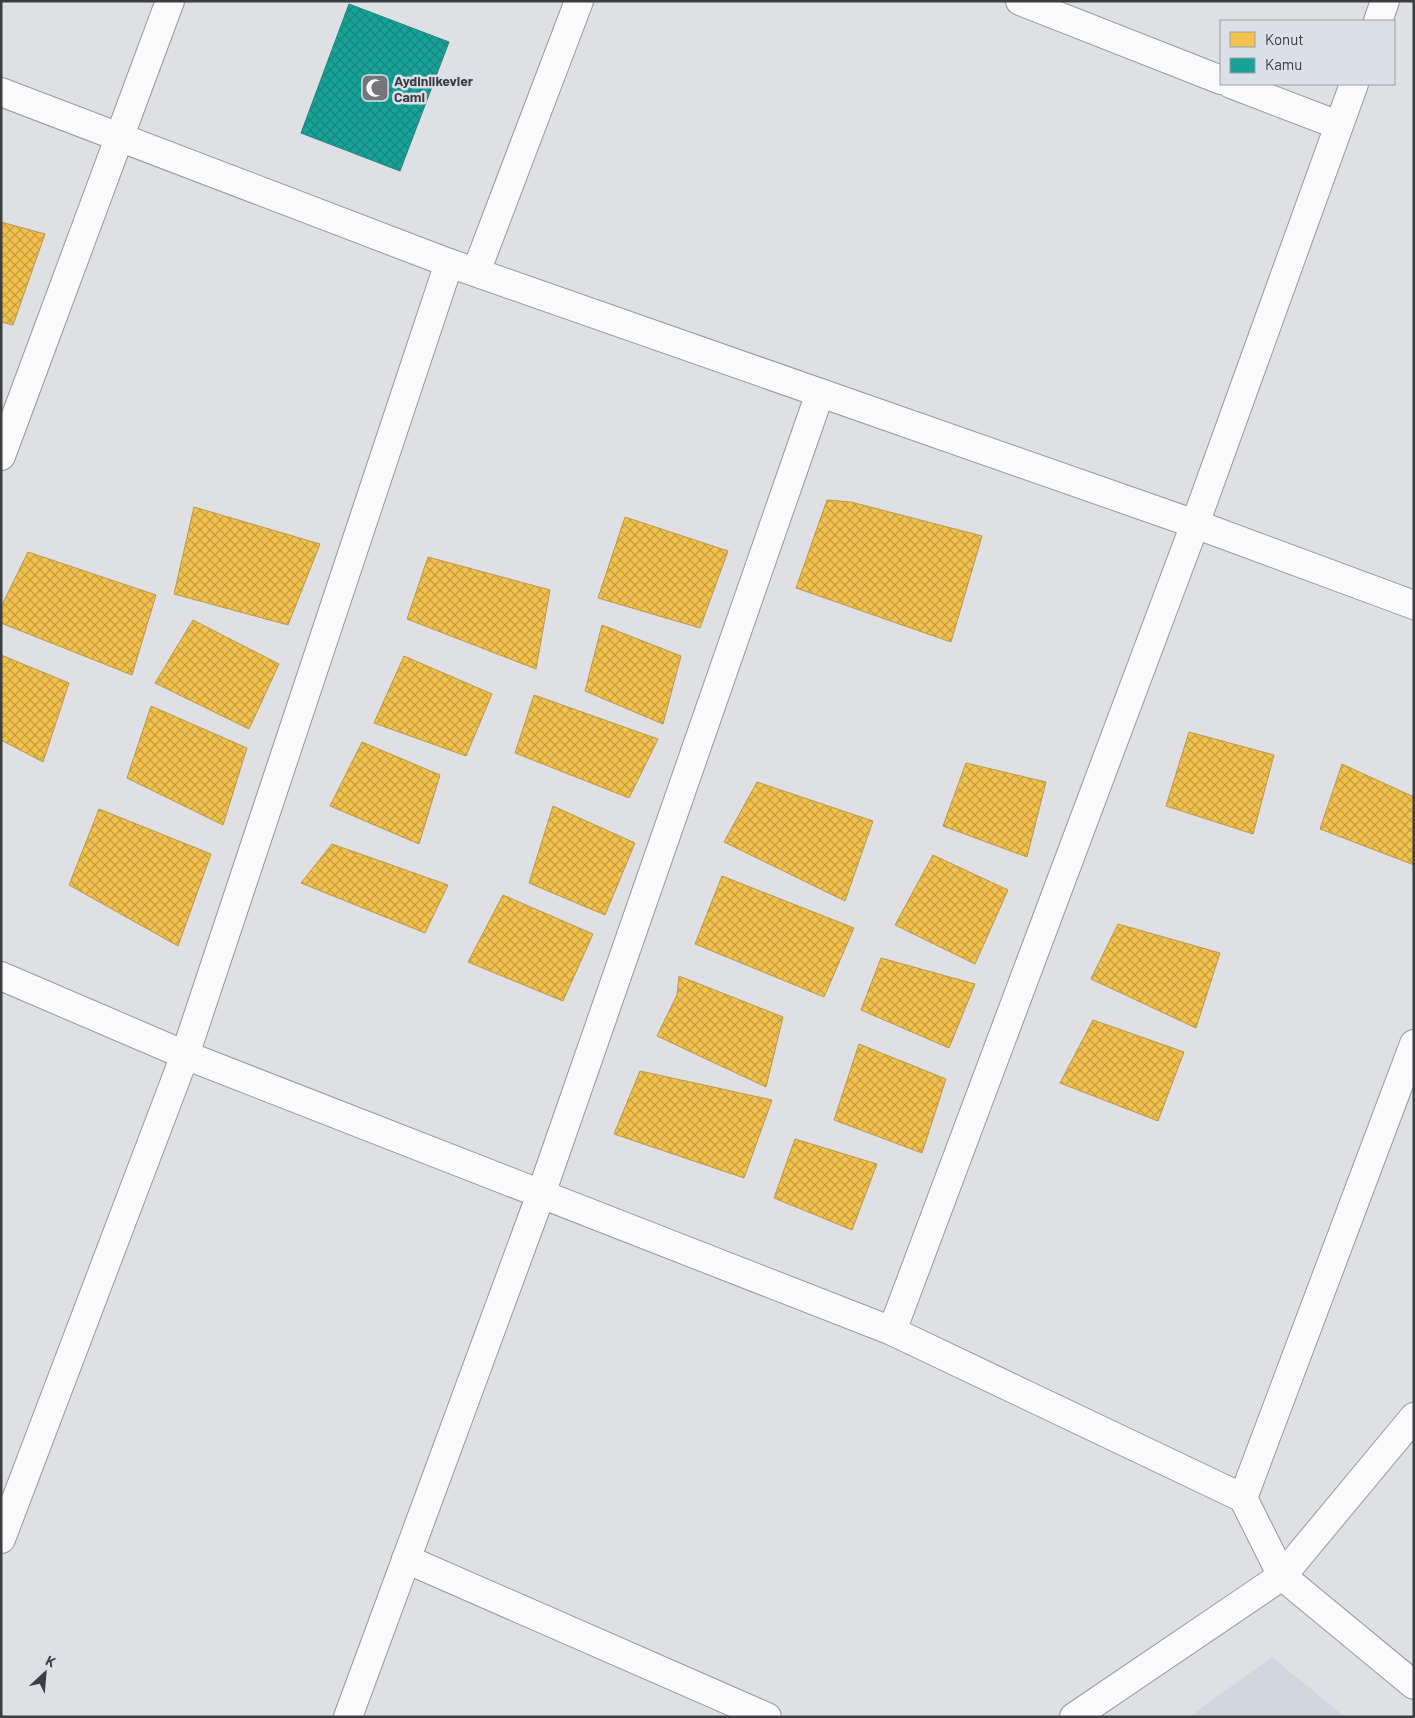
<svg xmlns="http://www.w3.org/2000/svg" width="1415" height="1718" font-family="Barlow,sans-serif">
  <defs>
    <pattern id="homes-cross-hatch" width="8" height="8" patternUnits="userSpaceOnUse" patternTransform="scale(1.25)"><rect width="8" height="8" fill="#f2c14e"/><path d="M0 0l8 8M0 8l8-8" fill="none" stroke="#c59e42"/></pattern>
    <pattern id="public-cross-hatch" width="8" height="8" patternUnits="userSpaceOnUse" patternTransform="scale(1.25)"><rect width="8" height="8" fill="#17a398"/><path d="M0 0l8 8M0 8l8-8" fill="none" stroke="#16867e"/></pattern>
  </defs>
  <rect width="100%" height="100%" fill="#dee0e4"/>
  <polygon fill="#d0d6e0" points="1272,1657 1345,1717 1189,1717"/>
  <g fill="url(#homes-cross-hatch)" stroke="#bb994a">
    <polygon points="1,222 45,234 13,325 1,322"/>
    <polygon points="827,500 851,502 982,536 951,642 796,588"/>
    <polygon points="194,507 320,544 288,625 174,594"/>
    <polygon points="625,517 728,551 700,628 598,598"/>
    <polygon points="28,552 156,595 132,675 1,623 1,607"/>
    <polygon points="428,557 550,590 536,669 407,619"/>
    <polygon points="193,620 279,664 249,729 155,683"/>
    <polygon points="602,625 681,656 663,724 585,691"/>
    <polygon points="1,655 69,683 43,762 1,740"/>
    <polygon points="404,656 492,694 466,756 374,723"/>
    <polygon points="534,695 658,739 629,798 515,753"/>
    <polygon points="151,706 247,748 223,825 127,778"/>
    <polygon points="1189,732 1274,755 1253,834 1166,806"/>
    <polygon points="362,742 440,775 419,844 330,806"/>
    <polygon points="966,763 1046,782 1027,857 943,826"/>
    <polygon points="1342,764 1414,797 1414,865 1320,829"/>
    <polygon points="757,782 873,821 845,901 724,842"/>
    <polygon points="553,806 635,843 605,915 529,883"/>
    <polygon points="99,809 211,854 178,946 69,885"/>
    <polygon points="332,844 448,885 425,933 301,883"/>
    <polygon points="933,855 1008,890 975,964 895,925"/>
    <polygon points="722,876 854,928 824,997 695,944"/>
    <polygon points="503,895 593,934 563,1001 468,962"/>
    <polygon points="1118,924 1220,953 1196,1028 1091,979"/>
    <polygon points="881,958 975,984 949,1048 861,1010"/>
    <polygon points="679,976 783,1017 766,1087 657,1036 677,995"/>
    <polygon points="1093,1020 1184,1052 1158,1121 1060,1083"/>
    <polygon points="859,1044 946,1079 922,1153 834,1120"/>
    <polygon points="640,1071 772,1100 744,1178 614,1134"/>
    <polygon points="795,1139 877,1164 852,1230 774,1198"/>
  </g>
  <polygon fill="url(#public-cross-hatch)" stroke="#22847e" points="349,4 449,42 400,171 301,133"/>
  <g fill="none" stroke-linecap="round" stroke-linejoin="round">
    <defs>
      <g id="minor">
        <polyline points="1020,1 1221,80"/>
        <polyline points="1378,21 1385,1"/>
        <polyline points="1231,84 1338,125"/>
        <polyline points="1,92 449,263 1195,524 1414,605"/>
        <polyline points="476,272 579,1"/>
        <polyline points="1,456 170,1"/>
        <polyline points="1,976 185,1055 892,1331 1243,1498 1282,1576"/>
        <polyline points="892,1331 1195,524 1354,84"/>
        <polyline points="1243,1498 1414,1044"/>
        <polyline points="1,1539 185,1055 449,263"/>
        <polyline points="406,1559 767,1717"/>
        <polyline points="348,1717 541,1194 820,393"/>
      </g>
      <g id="tertiary">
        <polyline points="1282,1576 1414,1685"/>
        <polyline points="1074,1717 1282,1576 1414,1417"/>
      </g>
    </defs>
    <use href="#minor" stroke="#97989c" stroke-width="30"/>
    <use href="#tertiary" stroke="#97989c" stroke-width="30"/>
    <use href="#minor" stroke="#fafafb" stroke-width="28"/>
    <use href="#tertiary" stroke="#fafafb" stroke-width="28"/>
  </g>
  <defs>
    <symbol id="mosque-square" viewBox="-11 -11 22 22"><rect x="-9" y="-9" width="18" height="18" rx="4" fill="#74767a" stroke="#dadfe8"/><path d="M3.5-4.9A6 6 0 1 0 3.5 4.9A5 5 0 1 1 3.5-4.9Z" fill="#fff"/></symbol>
  </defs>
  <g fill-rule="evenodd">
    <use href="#mosque-square" x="359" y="72" width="32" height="32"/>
  </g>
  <g text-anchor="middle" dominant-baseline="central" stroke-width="5" stroke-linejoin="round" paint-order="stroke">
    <g font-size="14" font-weight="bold" fill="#3b3d41" stroke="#dadfe8" text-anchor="start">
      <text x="394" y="80">Aydinlikevler<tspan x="394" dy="16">Cami</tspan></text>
    </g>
  </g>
  <rect width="1415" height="1718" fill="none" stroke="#3b3d41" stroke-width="5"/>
  <rect x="1220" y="20" width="175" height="65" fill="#dadfe8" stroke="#9a9ea5"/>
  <rect x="1230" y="32" width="25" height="15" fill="#f2c14e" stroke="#9a9ea5"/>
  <text x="1265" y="45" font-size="15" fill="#3b3d41">Konut</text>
  <rect x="1230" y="58" width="25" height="15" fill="#17a398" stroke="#9a9ea5"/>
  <text x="1265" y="70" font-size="15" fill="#3b3d41">Kamu</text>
  <g transform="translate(45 1673) rotate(26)" stroke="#dadfe8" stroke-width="4" paint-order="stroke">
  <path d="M0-4L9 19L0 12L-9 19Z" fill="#3b3d41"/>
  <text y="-8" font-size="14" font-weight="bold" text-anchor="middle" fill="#3b3d41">K</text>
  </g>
</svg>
